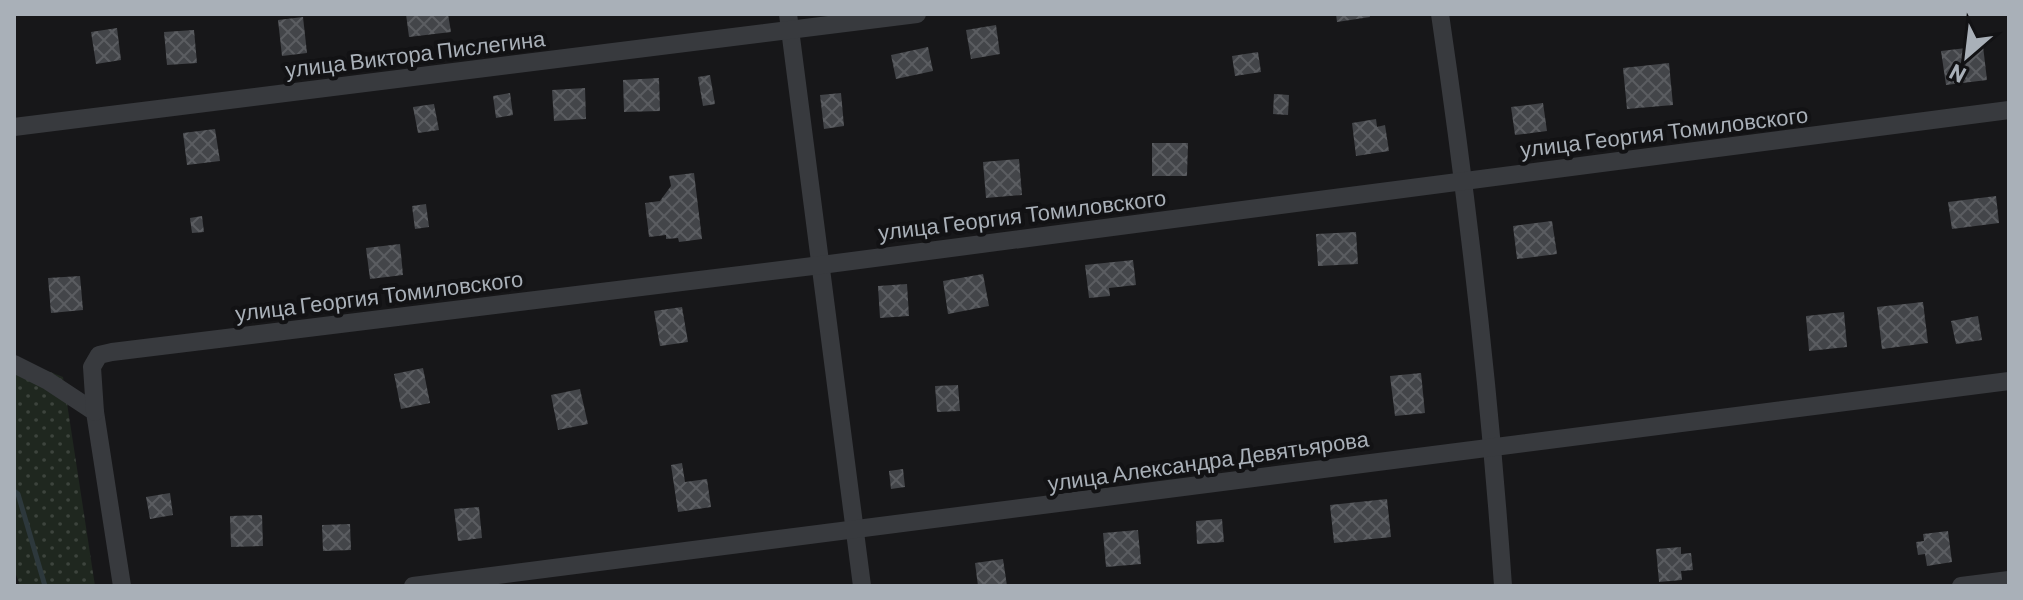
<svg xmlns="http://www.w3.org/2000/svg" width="2023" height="600" font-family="Barlow,sans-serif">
  <defs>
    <pattern id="grass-dots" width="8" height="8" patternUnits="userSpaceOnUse" patternTransform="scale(2)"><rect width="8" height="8" fill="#1f271f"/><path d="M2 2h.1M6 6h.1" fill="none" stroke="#3d443d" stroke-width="1.8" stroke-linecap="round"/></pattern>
    <pattern id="building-cross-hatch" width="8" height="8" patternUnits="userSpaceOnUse" patternTransform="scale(2)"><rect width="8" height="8" fill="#434549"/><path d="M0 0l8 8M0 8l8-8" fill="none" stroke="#5b5d61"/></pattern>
  </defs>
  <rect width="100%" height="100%" fill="#171719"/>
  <polygon fill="url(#grass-dots)" points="14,358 63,377 95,586 20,586 14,569"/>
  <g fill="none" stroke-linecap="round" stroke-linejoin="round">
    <polyline stroke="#2d383c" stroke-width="5" points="14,491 18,494 45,586"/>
  </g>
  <g fill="url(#building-cross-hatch)">
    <polygon points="406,14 448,14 451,32 409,37"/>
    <polygon points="1336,14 1369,14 1370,17 1337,22"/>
    <polygon points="303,17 307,53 282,56 278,20"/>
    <polygon points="996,25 1000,54 971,59 966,30"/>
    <polygon points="117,28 121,60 96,64 91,32"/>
    <polygon points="194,30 197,63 167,65 164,32"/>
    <polygon points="1983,46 1987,80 1946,85 1941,51"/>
    <polygon points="928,47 933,71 896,79 891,55"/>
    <polygon points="1258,52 1261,72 1235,76 1232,56"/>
    <polygon points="1669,63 1673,105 1627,109 1623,68"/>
    <polygon points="710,75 715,104 703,106 698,77"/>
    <polygon points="659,78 660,111 624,112 623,80"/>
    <polygon points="585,88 586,119 554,121 552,90"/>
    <polygon points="510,93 513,115 496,118 493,96"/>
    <polygon points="841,93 844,126 824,129 820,95"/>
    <polygon points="1274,94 1289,95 1288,115 1273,114"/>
    <polygon points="1543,103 1547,131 1515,135 1511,107"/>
    <polygon points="434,104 439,130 418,133 413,107"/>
    <polygon points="1376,119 1377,127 1385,125 1389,151 1356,156 1352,123"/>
    <polygon points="215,129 220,161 187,165 183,133"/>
    <polygon points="1152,143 1188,143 1187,176 1152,176"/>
    <polygon points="1019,159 1022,195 986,198 983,162"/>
    <polygon points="694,173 702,239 679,242 678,238 666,239 666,235 649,237 645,203 660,201 671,186 669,176"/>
    <polygon points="1996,196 1999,223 1952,229 1948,202"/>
    <polygon points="426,204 429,227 415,229 412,206"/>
    <polygon points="202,216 204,232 192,233 190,218"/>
    <polygon points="1552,221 1557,254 1517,259 1513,226"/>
    <polygon points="1356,232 1358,264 1318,266 1316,234"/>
    <polygon points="400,244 403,275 370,279 366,248"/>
    <polygon points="1133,260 1136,285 1109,288 1110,296 1089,298 1085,265"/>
    <polygon points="983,274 989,306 948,314 943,281"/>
    <polygon points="80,276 83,310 51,313 48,278"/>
    <polygon points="907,284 909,316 880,318 878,286"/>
    <polygon points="1923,302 1928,343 1882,349 1877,307"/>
    <polygon points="682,307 688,342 660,346 654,311"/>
    <polygon points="1844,312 1847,347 1809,351 1806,316"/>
    <polygon points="1978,316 1982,340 1956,344 1951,321"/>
    <polygon points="423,368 430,403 401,409 394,374"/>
    <polygon points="1421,373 1425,413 1395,416 1390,376"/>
    <polygon points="958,385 960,411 937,412 935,386"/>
    <polygon points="580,389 588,424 558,430 551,395"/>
    <polygon points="682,463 685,482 707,479 711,507 678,512 671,465"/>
    <polygon points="903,469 905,487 891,489 889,471"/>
    <polygon points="170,493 173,515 150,519 146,497"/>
    <polygon points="1387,499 1391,537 1334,543 1330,505"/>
    <polygon points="479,507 482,538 458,541 454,509"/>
    <polygon points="262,515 263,546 231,547 230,516"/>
    <polygon points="1222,519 1224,542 1197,544 1196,521"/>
    <polygon points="350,524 351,550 323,551 322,525"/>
    <polygon points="1138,530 1141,564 1106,567 1103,533"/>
    <polygon points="1948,531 1952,562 1927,566 1925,554 1918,555 1916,542 1924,541 1923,534"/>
    <polygon points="1681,547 1681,554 1691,553 1693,570 1681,571 1682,580 1659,582 1656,549"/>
    <polygon points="1003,559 1007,586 978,586 975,563"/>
  </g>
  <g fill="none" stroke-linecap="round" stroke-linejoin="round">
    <g stroke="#383a3e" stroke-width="18">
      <polyline points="788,14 862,586"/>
      <path d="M1440,14C1468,204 1490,394 1503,586"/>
      <polyline points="14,127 917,14"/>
      <polyline points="14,364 48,381 95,412 122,586"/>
      <polyline points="95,412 92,367 99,355 112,352 821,265 2009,110"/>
      <polyline points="413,586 2009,381"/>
      <polyline points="1961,586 2009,580"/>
    </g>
  </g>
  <g text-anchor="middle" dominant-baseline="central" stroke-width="8" stroke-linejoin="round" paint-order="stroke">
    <g font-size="22" fill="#a9b0b8" stroke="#121214">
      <text transform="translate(415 53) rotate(-7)">улица Виктора Пислегина</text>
      <text transform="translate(1664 131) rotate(-7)">улица Георгия Томиловского</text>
      <text transform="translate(1022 214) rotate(-7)">улица Георгия Томиловского</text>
      <text transform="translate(379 295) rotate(-7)">улица Георгия Томиловского</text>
      <text transform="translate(1208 460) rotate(-8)">улица Александра Девятьярова</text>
    </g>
  </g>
  <rect width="2023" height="600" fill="none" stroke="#a9b0b8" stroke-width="32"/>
  <g transform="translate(1967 56) rotate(208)" stroke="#121214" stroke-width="6" paint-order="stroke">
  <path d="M0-6L14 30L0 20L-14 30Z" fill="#a9b0b8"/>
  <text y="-12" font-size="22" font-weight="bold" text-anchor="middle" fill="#a9b0b8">N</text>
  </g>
</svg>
